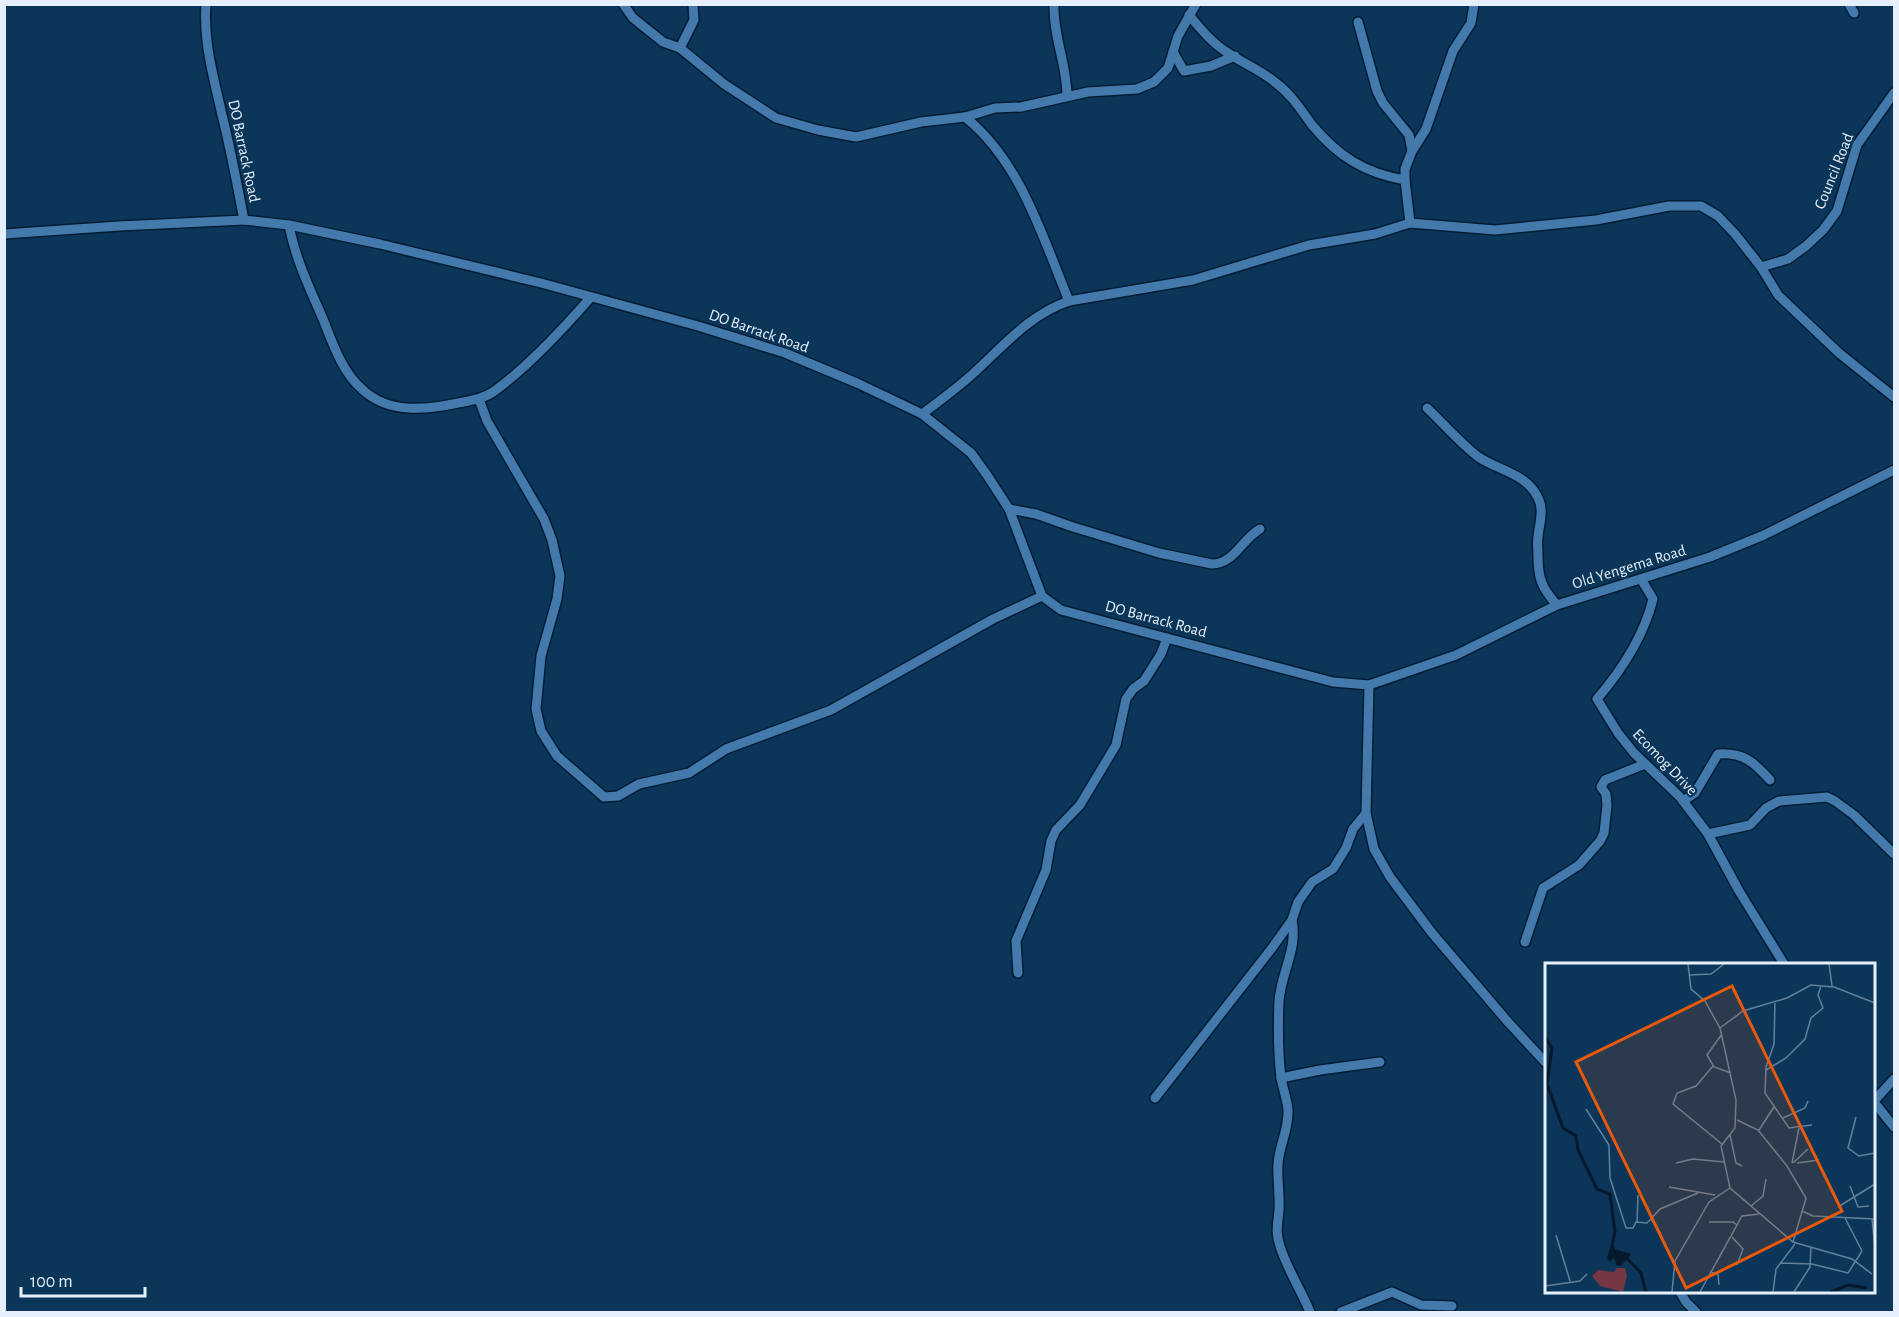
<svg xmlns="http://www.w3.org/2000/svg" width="1899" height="1317" font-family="'Alegreya Sans',sans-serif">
  <rect width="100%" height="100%" fill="#0b3659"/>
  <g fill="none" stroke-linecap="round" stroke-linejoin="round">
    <defs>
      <g id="minor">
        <path d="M206,4C203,43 214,78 222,115C231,150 237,185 244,220L289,225L380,244L541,283L698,326L785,353L857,383L922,414L971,453L987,475L1009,509L1042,596L1061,610L1333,682L1369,685L1456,655L1557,605L1710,557L1764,535L1894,470"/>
        <polyline points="623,4 633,18 663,42 680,48 724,84 776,118 818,130 856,137 921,122 965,117 995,108 1021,107 1088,92 1137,89 1154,82 1168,68 1178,36 1196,4"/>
        <path d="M1054,4C1053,36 1067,65 1067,96"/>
        <polyline points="1849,4 1854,13"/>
        <path d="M1189,15C1200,28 1211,42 1225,51C1242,63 1261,70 1276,83C1291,94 1301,110 1312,125C1338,156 1364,173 1405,180"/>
        <polyline points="1358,22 1377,91 1383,103 1409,135 1412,151 1405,169 1405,180 1410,223"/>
        <polyline points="680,48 694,20 693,4"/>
        <polyline points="1173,52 1184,71 1211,66 1235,56"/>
        <path d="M965,117C1021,162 1042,236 1069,301"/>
        <polyline points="1412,151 1426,129 1453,51 1471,23 1474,4"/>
        <path d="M289,225C295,258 310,289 323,319C333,344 342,372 363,390C389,414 426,410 458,403C469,401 483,399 493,392C527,368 563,329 591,297"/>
        <polyline points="4,234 119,226 244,220"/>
        <polyline points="1761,267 1788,259 1806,246 1823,230 1837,211 1857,145 1894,93"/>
        <polyline points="479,399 487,421 544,519 552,540 560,576 557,599 541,656 536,709 541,731 557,756 604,797 618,796 639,784 689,773 726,749 831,710 993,619 1042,596"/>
        <path d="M1427,408C1444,424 1458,441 1477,456C1498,471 1528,473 1539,500C1544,511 1539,525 1538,537C1537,543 1538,549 1538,555C1538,578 1541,587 1557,605"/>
        <path d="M922,414C941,400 960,386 977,370C1006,343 1031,314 1069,301L1193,280L1309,245L1375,234L1410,223L1495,230L1596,220L1669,206H1701L1718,216L1735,234L1761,267L1778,295L1839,353L1894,397"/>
        <path d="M1009,509L1036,514L1073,527L1159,553L1212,564C1234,564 1242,539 1260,529"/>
        <path d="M1641,579L1653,599C1644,635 1621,671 1597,699L1618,733L1634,753L1680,797L1708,834L1739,891L1784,964"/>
        <polyline points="1369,685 1366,813 1374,849 1390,877 1432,933 1508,1022 1546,1063"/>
        <path d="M1683,801L1695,793L1718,754C1743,752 1754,762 1770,780"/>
        <polyline points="1708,834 1750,825 1766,808 1779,801 1827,797 1835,801 1854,815 1894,854"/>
        <path d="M1292,920C1298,949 1281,973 1279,1001C1278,1026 1278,1053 1281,1078C1283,1089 1287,1099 1288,1110C1289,1129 1279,1146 1278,1164C1277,1179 1280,1194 1279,1210C1278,1223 1275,1233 1280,1246C1287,1269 1301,1290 1310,1312"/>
        <polyline points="1525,942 1543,888 1579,865 1600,841 1604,833 1607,805 1606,794 1601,787 1605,780 1645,764"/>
        <polyline points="1018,973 1016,941 1046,870 1051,841 1056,830 1080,805 1116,745 1126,699 1133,689 1144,681 1161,654 1167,638"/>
        <polyline points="1281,1078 1320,1070 1380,1062"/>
        <polyline points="1155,1098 1272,948 1292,920 1298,902 1312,882 1333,869 1346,848 1353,829 1366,813"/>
        <polyline points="1874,1101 1894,1079"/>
        <polyline points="1874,1102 1894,1127"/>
        <polyline points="1680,1292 1686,1302 1696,1312"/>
        <polyline points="1341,1312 1392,1292 1421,1305 1452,1306"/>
      </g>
    </defs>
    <use href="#minor" stroke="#011d35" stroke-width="12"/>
    <use href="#minor" stroke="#4379ab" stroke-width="9"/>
  </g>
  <g text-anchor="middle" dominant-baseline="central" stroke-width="4.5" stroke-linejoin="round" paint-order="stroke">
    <g font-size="16" fill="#e5f0fc" stroke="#0b3659">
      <text transform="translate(244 151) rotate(78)">DO Barrack Road</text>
      <text transform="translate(1834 171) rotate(-68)">Council Road</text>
      <text transform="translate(759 331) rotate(19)">DO Barrack Road</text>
      <text transform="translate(1629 567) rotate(-17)">Old Yengema Road</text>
      <text transform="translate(1156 619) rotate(15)">DO Barrack Road</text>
      <text transform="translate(1665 762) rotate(46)">Ecomog Drive</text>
    </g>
  </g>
  <g transform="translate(1545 963)">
    <rect width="330" height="330" fill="#0b3659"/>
    <path d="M72,305H80L82,313L78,329L55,323L47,313L53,307L69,309Z" fill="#753744"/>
    <path d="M67,278L70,286L86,291L76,303H72L69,295L65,299L62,295Z" fill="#06192b"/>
    <path fill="none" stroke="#06192b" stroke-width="3" d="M0,74L7,85L2,121L18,165L31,173L33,187L52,226L65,231L70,269L67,282M79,292L96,310L101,329M286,329L303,322L322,325"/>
    <path fill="none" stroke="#62809a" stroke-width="1.5" d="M143,1L146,26L160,38L175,65M284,1L287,23M144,12L166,11L179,1M230,38L229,81L221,104L220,130L244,165L267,162M177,71L162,92L169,104L186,110M168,103L151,123L132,130L128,141L177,181M221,107L241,95L260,76L266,55L278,45L273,32L276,23M41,146L64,182L65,215L81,265H88L91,259L102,260L115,246L153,230M311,154L303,185L314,193L330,190M238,155L260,145L263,138M192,157L213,167L242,203L261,235L248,279M214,167L229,144M185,172L191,200L197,203M131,200L148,196L179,199M247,200L254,165M248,200L263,186M252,200L274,197M305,223L313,244L324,243M124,224L170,232M206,243L218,233L221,216M293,244L330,221M257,248L268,253L330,256M300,255L317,288M106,256L116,271M327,256L330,285M92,259L93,232M164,259H188L192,262M11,272L25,318M187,274L198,286L192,302M235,300L267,301L303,310L317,288M165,309L173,311L174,322M327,311L307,296L248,279L185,225L176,183L190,165L191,137L175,65L198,48L242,35L266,22L289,24L330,40M0,323L35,318L42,311M127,329L130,298L164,239L185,225M155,329L197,253L214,251M228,329L231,306L250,281M249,329L265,304L266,284"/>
    <path fill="#e8590c" fill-opacity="0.15" stroke="#e8590c" stroke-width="3" d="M187,23L297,248L141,325L31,99Z"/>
    <rect width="330" height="330" fill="none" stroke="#e5f0fc" stroke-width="3"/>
  </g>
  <rect width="1899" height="1317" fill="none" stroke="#e5f0fc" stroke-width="12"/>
  <path d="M21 1287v9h124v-9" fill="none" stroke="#e5f0fc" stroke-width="3"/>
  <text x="30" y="1287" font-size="18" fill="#e5f0fc" stroke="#0b3659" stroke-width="4.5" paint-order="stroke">100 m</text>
</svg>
